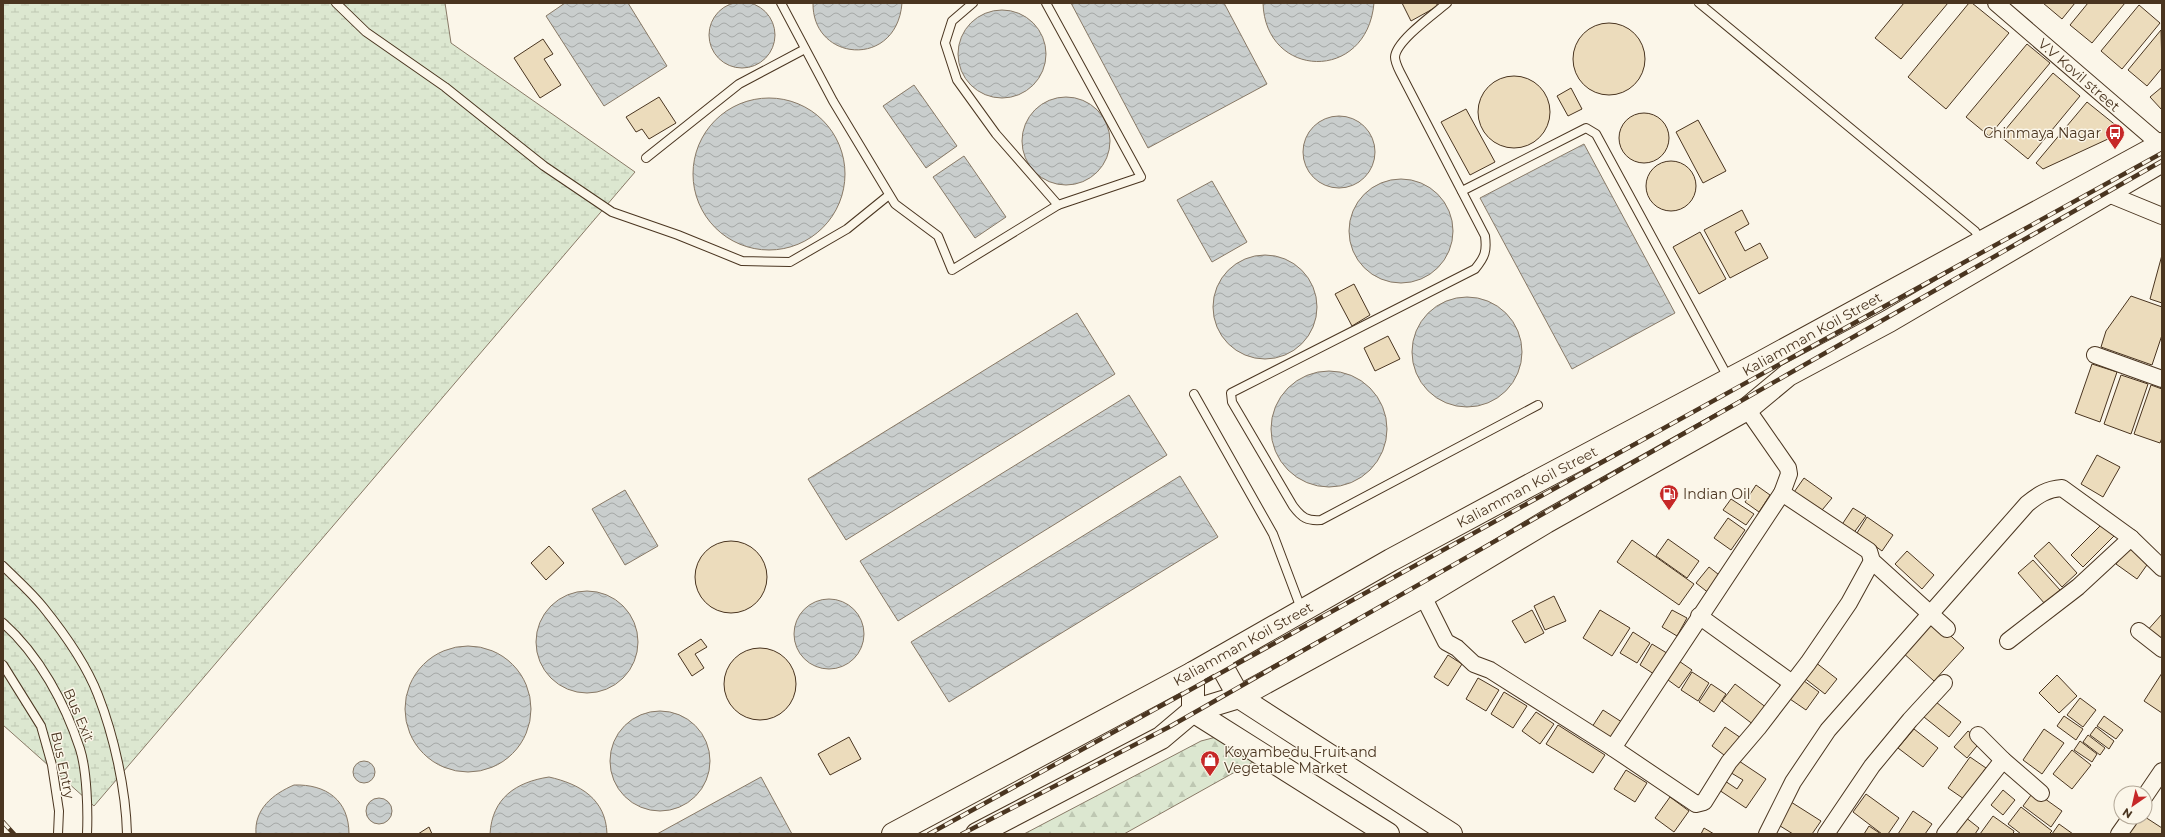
<svg xmlns="http://www.w3.org/2000/svg" width="2165" height="837" font-family="Montserrat,sans-serif">
  <defs>
    <pattern id="forest-firs" width="22" height="20" patternUnits="userSpaceOnUse"><rect width="22" height="20" fill="#dce7d0"/><path d="M5 1l3.5 6h-7zM16 11l3.5 6h-7z" fill="#bec7b2"/></pattern>
    <pattern id="wetland-marsh" width="20" height="14" patternUnits="userSpaceOnUse"><rect width="20" height="14" fill="#dce7d0"/><path d="M1 5h8M5 5V1M11 12h8M15 12V8" fill="none" stroke="#bec7b2"/></pattern>
    <pattern id="water-waves" width="16" height="10" patternUnits="userSpaceOnUse"><rect width="16" height="10" fill="#c9cecd"/><path d="M0 5q4-4 8 0t8 0" fill="none" stroke="#a5a8a6"/></pattern>
  </defs>
  <rect width="100%" height="100%" fill="#fbf6e9"/>
  <polygon fill="url(#forest-firs)" stroke="#887966" points="1220,736 1260,758 1124,834 1024,834 1201,741"/>
  <polygon fill="url(#wetland-marsh)" stroke="#887966" points="3,3 445,3 451,43 635,172 94,806 3,725"/>
  <g fill="url(#water-waves)" stroke="#887966">
    <circle cx="742" cy="35" r="33"/>
    <polygon points="565,3 628,3 667,66 604,106 546,16"/>
    <path d="M813,3H902C897,69 812,62 813,3Z"/>
    <polygon points="1071,3 1224,3 1267,84 1148,148"/>
    <path d="M1263,3H1374C1367,83 1265,79 1263,3Z"/>
    <circle cx="1002" cy="54" r="44"/>
    <polygon points="914,85 957,146 926,168 883,106"/>
    <circle cx="1066" cy="141" r="44"/>
    <circle cx="769" cy="174" r="76"/>
    <circle cx="1339" cy="152" r="36"/>
    <polygon points="1584,144 1675,313 1572,369 1480,198"/>
    <polygon points="964,156 1006,217 975,238 933,177"/>
    <circle cx="1401" cy="231" r="52"/>
    <polygon points="1212,181 1247,242 1212,262 1177,200"/>
    <circle cx="1265" cy="307" r="52"/>
    <circle cx="1467" cy="352" r="55"/>
    <polygon points="1077,313 1115,374 846,540 808,479"/>
    <circle cx="1329" cy="429" r="58"/>
    <polygon points="1129,395 1167,455 898,621 860,561"/>
    <polygon points="1180,476 1218,537 949,702 911,642"/>
    <polygon points="625,490 658,546 625,565 592,509"/>
    <circle cx="587" cy="642" r="51"/>
    <circle cx="829" cy="634" r="35"/>
    <circle cx="468" cy="709" r="63"/>
    <circle cx="660" cy="761" r="50"/>
    <circle cx="364" cy="772" r="11"/>
    <path d="M549,777C580,784 606,799 607,834H490C492,798 516,782 549,777Z"/>
    <polygon points="761,777 792,834 657,834"/>
    <path d="M294,785C326,784 349,800 349,834H256C254,809 273,794 294,785Z"/>
    <circle cx="379" cy="811" r="13"/>
  </g>
  <g fill="#ecdcbc" stroke="#4a3520">
    <polygon points="1402,3 1436,3 1438,6 1411,21"/>
    <polygon points="1904,3 1948,3 1901,59 1875,38"/>
    <polygon points="1969,3 1972,3 2009,33 1946,109 1908,77"/>
    <polygon points="2043,3 2075,3 2062,19"/>
    <polygon points="2088,3 2125,3 2092,43 2070,25"/>
    <polygon points="2139,5 2160,23 2122,69 2101,51"/>
    <circle cx="1609" cy="59" r="36"/>
    <polygon points="2161,30 2162,68 2147,86 2128,70"/>
    <polygon points="543,39 553,54 544,59 561,85 540,98 514,58"/>
    <polygon points="2027,44 2050,63 1989,136 1966,117"/>
    <polygon points="2053,73 2080,96 2028,159 2000,136"/>
    <circle cx="1514" cy="112" r="36"/>
    <polygon points="2162,87 2162,110 2150,97"/>
    <polygon points="1571,88 1582,109 1568,116 1557,96"/>
    <polygon points="659,97 676,123 649,139 642,129 636,132 626,117"/>
    <polygon points="2087,102 2118,127 2108,139 2043,169 2036,163"/>
    <polygon points="1466,109 1495,162 1470,175 1441,122"/>
    <circle cx="1644" cy="138" r="25"/>
    <polygon points="1698,120 1726,171 1703,183 1676,132"/>
    <circle cx="1671" cy="186" r="25"/>
    <polygon points="1742,210 1749,224 1735,232 1745,251 1760,243 1768,258 1730,278 1704,230"/>
    <polygon points="1700,232 1726,279 1699,294 1673,247"/>
    <polygon points="2162,255 2162,303 2150,299"/>
    <polygon points="1354,284 1370,315 1352,326 1335,294"/>
    <polygon points="2131,296 2162,307 2162,335 2152,365 2101,347 2106,331"/>
    <polygon points="1388,336 1400,359 1375,371 1364,348"/>
    <polygon points="2092,364 2117,372 2100,422 2075,413"/>
    <polygon points="2121,375 2148,384 2131,434 2104,424"/>
    <polygon points="2151,385 2162,389 2162,438 2160,443 2134,434"/>
    <polygon points="2097,455 2120,467 2103,497 2081,484"/>
    <polygon points="1804,478 1832,498 1818,515 1792,495"/>
    <polygon points="1756,485 1770,495 1759,512 1745,502"/>
    <polygon points="1731,499 1754,514 1746,525 1723,510"/>
    <polygon points="1853,508 1866,516 1853,534 1841,526"/>
    <polygon points="1867,517 1893,535 1882,551 1857,533"/>
    <polygon points="1728,518 1745,530 1731,550 1714,538"/>
    <polygon points="2103,523 2115,535 2083,567 2071,555"/>
    <polygon points="1668,539 1699,561 1687,578 1656,556"/>
    <polygon points="1632,540 1694,584 1679,605 1617,562"/>
    <circle cx="731" cy="577" r="36"/>
    <polygon points="2049,542 2077,573 2062,587 2034,556"/>
    <polygon points="549,546 564,563 546,580 531,563"/>
    <polygon points="2129,547 2149,562 2137,579 2116,564"/>
    <polygon points="1907,551 1934,575 1922,589 1895,564"/>
    <polygon points="2033,560 2060,590 2045,604 2018,573"/>
    <polygon points="1709,567 1723,578 1710,594 1696,583"/>
    <polygon points="1554,596 1566,621 1545,630 1534,606"/>
    <polygon points="1532,610 1544,633 1525,643 1512,621"/>
    <polygon points="1600,610 1630,628 1612,656 1583,638"/>
    <polygon points="1672,610 1687,618 1677,636 1662,627"/>
    <polygon points="2162,614 2162,646 2146,632"/>
    <polygon points="1931,618 1964,648 1934,681 1901,651"/>
    <polygon points="1633,632 1650,643 1637,663 1620,653"/>
    <polygon points="701,639 707,647 695,654 704,668 692,676 678,654"/>
    <polygon points="1652,644 1670,655 1657,676 1640,665"/>
    <circle cx="760" cy="684" r="36"/>
    <polygon points="1448,655 1462,664 1448,686 1434,677"/>
    <polygon points="1676,659 1692,670 1679,688 1664,677"/>
    <polygon points="1815,662 1837,679 1825,694 1803,677"/>
    <polygon points="1692,672 1709,683 1698,701 1681,690"/>
    <polygon points="2162,673 2162,713 2144,701"/>
    <polygon points="2057,675 2077,696 2059,713 2039,693"/>
    <polygon points="1478,678 1499,690 1486,711 1466,699"/>
    <polygon points="1800,678 1819,692 1806,710 1787,697"/>
    <polygon points="1711,684 1726,694 1714,712 1699,702"/>
    <polygon points="1735,684 1767,708 1754,725 1722,701"/>
    <polygon points="1504,692 1527,706 1513,728 1491,714"/>
    <polygon points="2080,698 2096,710 2083,727 2067,715"/>
    <polygon points="1936,702 1961,722 1949,737 1924,717"/>
    <polygon points="1603,710 1625,724 1614,741 1592,727"/>
    <polygon points="1536,712 1554,724 1540,744 1522,731"/>
    <polygon points="2064,716 2083,729 2076,740 2057,726"/>
    <polygon points="2104,716 2123,730 2116,739 2097,726"/>
    <polygon points="1558,725 1605,755 1593,773 1546,744"/>
    <polygon points="1725,727 1741,738 1728,758 1712,746"/>
    <polygon points="2096,727 2114,741 2109,749 2090,735"/>
    <polygon points="1914,729 1938,748 1923,767 1898,748"/>
    <polygon points="2044,729 2064,743 2042,774 2023,760"/>
    <polygon points="1968,731 1981,741 1967,758 1954,747"/>
    <polygon points="2088,735 2105,748 2100,755 2083,742"/>
    <polygon points="849,737 861,759 830,775 818,754"/>
    <polygon points="2080,741 2097,754 2092,762 2074,750"/>
    <polygon points="2072,750 2091,765 2072,789 2053,774"/>
    <polygon points="1970,757 1986,768 1964,799 1948,788"/>
    <polygon points="1736,759 1766,779 1746,808 1716,788 1722,779 1737,789 1743,780 1728,771"/>
    <polygon points="1626,770 1647,783 1635,802 1614,789"/>
    <polygon points="2003,790 2015,800 2003,815 1991,805"/>
    <polygon points="2034,791 2062,811 2051,827 2023,806"/>
    <polygon points="1866,794 1899,818 1888,834 1882,834 1853,812"/>
    <polygon points="1670,797 1689,811 1674,832 1655,818"/>
    <polygon points="1791,802 1821,821 1812,834 1793,834 1777,824"/>
    <polygon points="2021,807 2052,831 2049,834 2021,834 2008,824"/>
    <polygon points="1913,811 1932,824 1925,834 1898,834"/>
    <polygon points="1993,816 2014,831 2013,834 1980,834"/>
    <polygon points="1965,817 1979,828 1975,834 1953,834"/>
    <polygon points="2136,817 2145,817 2162,828 2162,834 2124,834"/>
    <polygon points="2059,824 2073,834 2052,834"/>
    <polygon points="1869,826 1881,834 1864,834"/>
    <polygon points="429,827 432,834 418,834"/>
    <polygon points="1704,828 1714,834 1701,834"/>
  </g>
  <g fill="none" stroke-linecap="round" stroke-linejoin="round">
    <defs>
      <g id="lane">
        <polyline points="336,3 366,32 445,87 544,166 612,212 678,235 742,261 790,262 847,229 889,195"/>
        <polyline points="781,3 833,101 895,204 938,236 952,270 1058,205 996,134 957,80 945,43 952,21 973,3"/>
        <polyline points="1046,3 1141,177 1058,205"/>
        <path d="M1447,3C1434,14 1396,41 1395,57C1395,62 1398,68 1400,72L1485,236C1487,251 1485,257 1475,269L1231,393L1232,402L1293,506C1302,518 1307,521 1321,520L1538,405"/>
        <polyline points="1699,3 1975,231 1981,241"/>
        <polyline points="646,158 739,84 805,49"/>
        <polyline points="1462,191 1586,128 1596,134 1729,379"/>
        <polyline points="1194,394 1273,534 1302,611"/>
        <path d="M3,566C16,579 31,592 43,607C64,633 86,664 98,695C114,736 126,790 127,834"/>
        <path d="M3,623C39,655 65,703 80,749C87,771 88,811 87,834"/>
        <polyline points="3,665 41,726 52,765 59,811 58,834"/>
      </g>
      <g id="street">
        <polyline points="1996,3 2162,146"/>
        <polyline points="2106,193 2162,216"/>
        <polyline points="2095,355 2162,379"/>
        <polyline points="1782,493 1869,551 1872,561 1947,629"/>
        <polyline points="1423,596 1446,642 1457,648 1474,664 1490,670 1613,748 1782,493 1789,474 1788,468 1747,409"/>
        <polyline points="1699,616 1792,683"/>
        <polyline points="2139,631 2162,649"/>
        <polyline points="2008,641 2078,587 2131,538"/>
        <polyline points="1978,735 2003,760 2041,793"/>
        <polyline points="1613,748 1696,804 1704,802 1729,762 1758,728 1808,663 1849,603 1872,561"/>
        <polyline points="2145,796 2162,771"/>
        <path d="M1767,834L1793,782L1828,730L2027,504C2038,495 2047,489 2062,488L2131,538L2162,568"/>
        <polyline points="1826,834 1872,766 1910,720 1944,683"/>
        <polyline points="1945,834 2003,760"/>
        <polyline points="2119,834 2131,817"/>
      </g>
      <g id="secondary">
        <polyline points="1218,659 1239,697 1451,834"/>
        <polyline points="1193,673 1193,711"/>
        <polyline points="1193,711 1388,834"/>
        <polyline points="893,834 1193,673 1391,560 1532,484 1760,363 2162,144"/>
        <polyline points="977,834 1161,738 1193,711 1239,697 1423,596 1546,522 1747,409 1788,375 1889,321 2162,161"/>
      </g>
    </defs>
    <use href="#lane" stroke="#4a3520" stroke-width="10"/>
    <use href="#street" stroke="#4a3520" stroke-width="18"/>
    <use href="#secondary" stroke="#4a3520" stroke-width="24"/>
    <use href="#lane" stroke="#fbf6e9" stroke-width="8"/>
    <use href="#street" stroke="#fbf6e9" stroke-width="16"/>
    <use href="#secondary" stroke="#fbf6e9" stroke-width="22"/>
    <defs>
      <g id="rail">
        <polyline points="3,822 14,834"/>
        <polyline points="929,834 2162,153"/>
        <polyline points="962,834 1169,727 2162,161"/>
      </g>
    </defs>
    <use href="#rail" stroke="#4a3520" stroke-width="4.5"/>
    <use href="#rail" stroke="#fbf6e9" stroke-width="3" stroke-dasharray="9" stroke-linecap="butt"/>
  </g>
  <defs>
    <symbol id="bus-pin" viewBox="-11 -11 22 30"><path d="M0 17L-7.5 6A9.5 9.5 0 1 1 7.5 6Z" fill="#c62828" stroke="#fbf6e9"/><path d="M-5-6H5V4H4V6H2V4H-2V6H-4V4H-5ZM-3.5-4V0h7V-4ZM-3.5 1.2v1.5H-2V1.2ZM2 1.2v1.5H3.5V1.2Z" fill="#fff"/></symbol>
    <symbol id="fuel-pin" viewBox="-11 -11 22 30"><path d="M0 17L-7.5 6A9.5 9.5 0 1 1 7.5 6Z" fill="#c62828" stroke="#fbf6e9"/><path d="M-5.5-6h7V0h2V4h1.3V-2.5L3-4.5l.8-.8L6-3V5H2.5V1h-1V6h-7ZM-4.2-4.7v3.2H.2V-4.7Z" fill="#fff"/></symbol>
    <symbol id="shop-pin" viewBox="-11 -11 22 30"><path d="M0 17L-7.5 6A9.5 9.5 0 1 1 7.5 6Z" fill="#c62828" stroke="#fbf6e9"/><path d="M-5-2.5h2.3a2.7 3.5 0 0 1 5.4 0H5L5.5 6h-11ZM-1.5-2.5h3a1.5 2.3 0 0 0-3 0Z" fill="#fff"/></symbol>
  </defs>
  <g fill-rule="evenodd">
    <use href="#bus-pin" x="2104" y="122" width="22" height="30"/>
    <use href="#fuel-pin" x="1658" y="483" width="22" height="30"/>
    <use href="#shop-pin" x="1199" y="749" width="22" height="30"/>
  </g>
  <g text-anchor="middle" dominant-baseline="central" stroke-width="3" stroke-linejoin="round" paint-order="stroke">
    <g font-size="14" fill="#4a3520" stroke="#fbf6e9">
      <text transform="translate(2079 75) rotate(41)">V.V Kovil street</text>
      <text transform="translate(1812 334) rotate(-29)">Kaliamman Koil Street</text>
      <text transform="translate(1527 487) rotate(-28)">Kaliamman Koil Street</text>
      <text transform="translate(1243 644) rotate(-29)">Kaliamman Koil Street</text>
      <text transform="translate(79 715) rotate(67)">Bus Exit</text>
      <text transform="translate(63 765) rotate(78)">Bus Entry</text>
    </g>
    <g font-size="14" fill="#4a3520" stroke="#fbf6e9" text-anchor="start">
      <text x="2101" y="133" text-anchor="end">Chinmaya Nagar</text>
      <text x="1683" y="494">Indian Oil</text>
      <text x="1224" y="752">Koyambedu Fruit and<tspan x="1224" dy="16">Vegetable Market</tspan></text>
    </g>
  </g>
  <rect width="2165" height="837" fill="none" stroke="#4a3520" stroke-width="8"/>
  <g transform="translate(2133 805) rotate(214)"><circle r="19" fill="#fbf6e9" stroke="#b4a999"/>
  <path d="M0-3L7 15L0 10L-7 15Z" fill="#c62828"/>
  <text y="-6" font-size="11" font-weight="bold" text-anchor="middle" fill="#4a3520">N</text>
  </g>
</svg>
